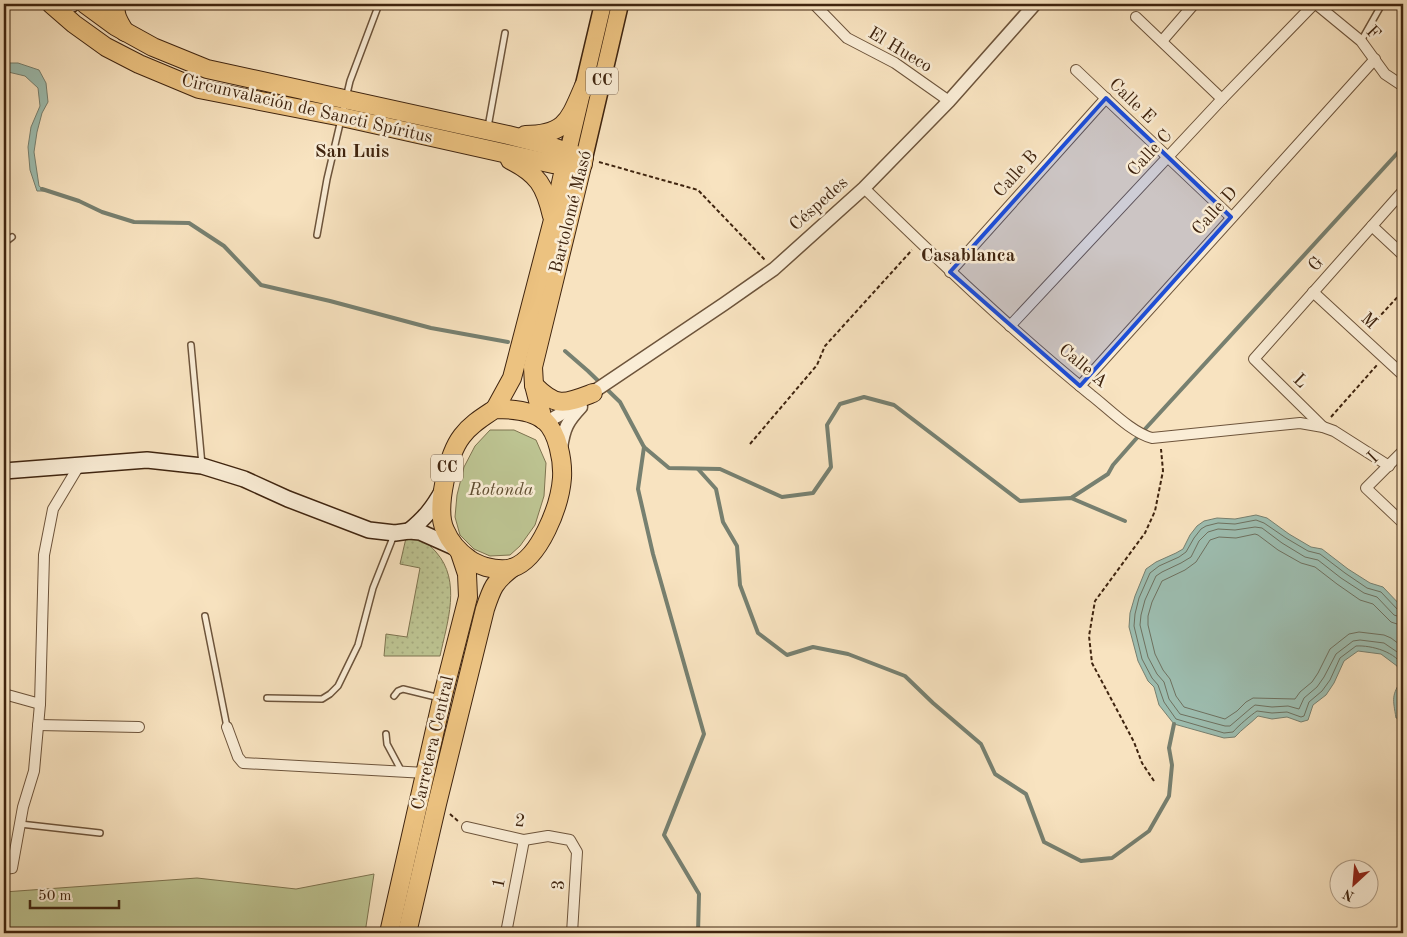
<svg xmlns="http://www.w3.org/2000/svg" width="1407" height="937" font-family="'Old Standard TT',serif">
  <defs>
    <pattern id="grass-dots" width="8" height="8" patternUnits="userSpaceOnUse" patternTransform="scale(1.25)"><rect width="8" height="8" fill="#bdc492"/><path d="M2 2h.1M6 6h.1" fill="none" stroke="#a4a87d" stroke-width="1.8" stroke-linecap="round"/></pattern>
  </defs>
  <rect width="100%" height="100%" fill="#f8e3c0"/>
  <filter id="stains"><feTurbulence type="fractalNoise" baseFrequency=".004" numOctaves="4"/><feColorMatrix values="0 0 0 0 .2 0 0 0 0 .09 0 0 0 0 .02 0 0 0 .5 -.17"/></filter>
  <radialGradient id="worn" r=".72"><stop offset=".6" stop-color="#630" stop-opacity="0"/><stop offset="1" stop-color="#630" stop-opacity=".3"/></radialGradient>
  <path fill="url(#grass-dots)" stroke="#7e7450" d="M406,538C421,538 426,541 436,552C462,581 447,623 440,656H384L386,634L407,637L420,568L400,564Z"/>
  <g fill="#bdc492" stroke="#7e7450">
    <polygon points="490,430 514,430 536,440 546,463 544,496 535,525 520,546 510,555 490,556 474,549 460,535 455,517 457,495 464,467 475,446"/>
    <polygon points="374,874 365,933 4,933 4,892 197,878 296,889"/>
  </g>
  <g fill="#9dbeb1" stroke="#778070">
    <polygon points="4,63 18,63 39,70 46,83 48,102 42,113 37,132 34,152 39,186 45,191 37,191 30,170 28,147 31,127 40,106 38,88 25,76 4,71"/>
    <path d="M1256,515L1267,518L1289,534L1311,547L1322,549L1348,569L1370,583L1383,587L1403,608V719L1396,718C1393,699 1391,696 1402,679L1397,666L1381,654L1358,651L1344,661L1334,683L1326,695L1313,705L1308,720L1301,722L1287,717L1272,719L1258,716C1250,724 1242,729 1235,737L1224,738L1174,724L1159,705L1154,687L1148,681L1138,661L1129,627L1130,613L1135,596L1146,569L1156,562L1176,553L1183,549L1190,535L1197,526L1204,521L1217,518L1235,519Z"/>
  </g>
  <g fill="none" stroke-linecap="round" stroke-linejoin="round">
    <g stroke="#6e7160" stroke-width="1">
      <path d="M1403,611L1398,610L1381,592L1367,588L1345,573L1320,554L1308,551L1286,538L1264,523L1256,520L1235,524L1218,523L1206,526L1201,529L1194,538L1186,552L1179,557L1159,566L1150,573L1139,598L1135,614L1134,626L1142,659L1152,678L1158,685L1164,702L1176,719L1224,733L1233,732C1238,726 1251,715 1257,711L1272,713L1287,712L1301,717L1304,716L1309,702L1322,691L1330,680L1340,658L1356,646C1371,645 1397,652 1403,667"/>
      <polyline points="1403,618 1394,615 1377,597 1364,593 1341,578 1318,560 1305,557 1282,543 1262,528 1255,527 1235,530 1218,529 1208,532 1199,541 1191,557 1181,563 1162,572 1156,576 1145,600 1141,615 1140,625 1148,657 1157,674 1164,682 1169,699 1180,714 1225,726 1230,726 1251,708 1255,705 1272,707 1288,706 1299,709 1304,698 1317,687 1324,677 1336,654 1353,641 1360,640 1384,643 1403,656"/>
      <polyline points="1403,625 1397,624 1391,622 1373,604 1360,600 1337,584 1315,567 1301,563 1278,550 1258,535 1255,534 1236,538 1219,537 1210,540 1196,562 1185,570 1162,581 1152,602 1148,616 1148,625 1155,654 1163,670 1170,679 1176,696 1184,707 1225,719 1237,711 1246,702 1253,698 1295,699 1300,692 1312,682 1318,673 1330,649 1349,634 1359,632 1384,635 1391,638 1403,647"/>
    </g>
    <g stroke="#778070" stroke-width="4">
      <polyline points="1400,103 1403,130"/>
      <polyline points="42,189 79,201 102,212 134,222 189,223 224,246 261,285 330,301 431,328 508,342"/>
      <polyline points="565,351 588,371 620,402 644,447 669,468 720,469 782,497 813,493 831,467 827,425 840,404 864,397 894,405 1020,501 1071,498 1125,521"/>
      <polyline points="644,447 638,489 653,554 704,734 664,835 699,894 698,933"/>
      <polyline points="698,469 716,489 723,522 737,546 740,585 758,633 787,655 813,647 848,654 905,676 933,703 981,744 995,774 1026,794 1044,842 1081,861 1112,858 1149,831 1169,796 1172,765 1169,748 1174,724"/>
      <polyline points="1071,498 1108,474 1113,465 1135,440 1403,147"/>
    </g>
    <defs>
      <g id="service">
        <polyline points="1361,41 1382,4"/>
        <polyline points="488,127 505,33"/>
        <polyline points="317,235 327,179 350,81 379,4"/>
        <polyline points="4,243 12,237"/>
        <polyline points="191,345 202,465"/>
        <polyline points="205,616 227,727"/>
        <polyline points="394,696 398,691 403,689 440,698"/>
        <polyline points="267,698 322,699 330,694 338,686 358,645 373,588 394,535"/>
        <polyline points="386,734 387,744 402,772"/>
        <polyline points="20,824 100,833"/>
      </g>
      <g id="minor">
        <polyline points="814,4 847,38 895,63 949,101"/>
        <polyline points="1316,4 1361,41 1385,74 1403,86"/>
        <polyline points="1136,17 1222,99"/>
        <polyline points="1162,41 1194,4"/>
        <polyline points="1076,70 1231,217"/>
        <path d="M864,188C937,259 1011,330 1091,395C1108,408 1132,433 1152,438L1300,423L1323,427L1334,431L1389,466"/>
        <polyline points="1372,226 1403,255"/>
        <polyline points="950,272 1106,98"/>
        <polyline points="1313,292 1403,375"/>
        <polyline points="1010,326 1222,99 1314,4"/>
        <polyline points="1080,386 1375,59"/>
        <polyline points="1323,427 1254,359 1403,191"/>
        <polyline points="1403,451 1366,488 1403,523"/>
        <polyline points="4,694 40,704"/>
        <polyline points="38,725 139,727"/>
        <polyline points="227,727 238,757 243,763 426,773"/>
        <polyline points="467,827 524,840 548,836 570,840 577,852 572,933"/>
        <polyline points="4,869 12,868 23,807 34,771 40,704 44,555 53,509 80,464"/>
        <polyline points="506,933 524,840"/>
      </g>
      <g id="tertiary">
        <polyline points="544,420 552,419 559,415 724,304 774,269 864,188 949,101 1035,4"/>
        <path d="M561,448C564,428 567,422 581,407"/>
      </g>
      <g id="secondary">
        <polyline points="56,4 54,6 72,4"/>
        <polyline points="4,471 147,460 202,466 244,479 288,499 369,530 395,533 409,531 420,532 456,548"/>
        <path d="M409,531C425,518 433,508 443,490"/>
      </g>
      <g id="primary">
        <polyline points="568,152 603,4"/>
        <polyline points="584,158 620,4"/>
      </g>
      <g id="trunk">
        <polyline points="51,4 74,24 106,47 139,64 199,89 342,117 553,164 583,164"/>
        <polyline points="85,4 115,26 153,47 207,69 508,135 547,145 584,158 533,367 534,385 543,420"/>
        <path d="M116,4C114,15 119,22 125,32"/>
        <path d="M525,135C566,135 569,120 584,86"/>
        <path d="M510,160C538,174 545,186 552,216"/>
        <path d="M534,385C557,408 564,404 593,393"/>
        <path d="M495,409C511,409 532,410 545,421C558,433 563,461 562,478C560,505 540,559 512,568C505,570 494,569 486,567C480,565 474,563 469,559C459,552 450,542 445,530C435,509 448,454 462,436C471,424 483,417 495,409Z"/>
        <polyline points="495,409 512,378 553,220 567,155"/>
        <polyline points="389,933 442,699 468,597 467,574 460,553"/>
        <path d="M407,933L437,804L485,609C492,588 494,582 512,568"/>
      </g>
    </defs>
    <use href="#service" stroke="#6d543b" stroke-width="8"/>
    <use href="#minor" stroke="#6d543b" stroke-width="12"/>
    <use href="#tertiary" stroke="#6d543b" stroke-width="15"/>
    <use href="#secondary" stroke="#3f240f" stroke-width="18"/>
    <use href="#primary" stroke="#3f240f" stroke-width="19"/>
    <use href="#trunk" stroke="#3f240f" stroke-width="20"/>
    <g stroke="#3f240f" stroke-width="2" stroke-dasharray="4 2.5" stroke-linecap="butt">
      <polyline points="599,162 698,190 765,260"/>
      <polyline points="1368,329 1403,291"/>
      <polyline points="1331,417 1377,365"/>
      <polyline points="750,444 817,365 825,346 912,250"/>
      <polyline points="1154,781 1142,763 1134,742 1092,663 1089,636 1095,601 1145,533 1155,511 1163,471 1161,449"/>
      <polyline points="450,814 458,821"/>
    </g>
    <use href="#service" stroke="#faedd6" stroke-width="5"/>
    <use href="#minor" stroke="#faedd6" stroke-width="10"/>
    <use href="#tertiary" stroke="#faedd6" stroke-width="12"/>
    <use href="#secondary" stroke="#faedd6" stroke-width="15"/>
    <use href="#primary" stroke="#ecc280" stroke-width="16"/>
    <use href="#trunk" stroke="#ecc280" stroke-width="18"/>
  </g>
  <path fill="#1d4ed8" fill-opacity="0.2" stroke="#1d4ed8" stroke-width="4" stroke-linejoin="round" d="M1106,98L1231,217L1080,386L950,272Z"/>
  <g text-anchor="middle" dominant-baseline="central" stroke-width="5" stroke-linejoin="round" paint-order="stroke">
    <g fill="#faedd6" stroke="#77604b" stroke-width="1">
      <rect x="586" y="67.5" width="32" height="27" rx="4"/>
      <rect x="431" y="454.5" width="32" height="27" rx="4"/>
    </g>
    <g font-size="16" font-weight="bold" fill="#3f240f">
      <text x="602" y="81">CC</text>
      <text x="447" y="468">CC</text>
    </g>
    <g font-size="18" fill="#3f240f" stroke="#faedd6">
      <text transform="translate(1373 33) rotate(46)">F</text>
      <text transform="translate(900 50) rotate(31)">El Hueco</text>
      <text transform="translate(1132 101) rotate(44)">Calle E</text>
      <text transform="translate(307 109) rotate(13)">Circunvalación de Sancti Spíritus</text>
      <text transform="translate(1150 153) rotate(-47)">Calle C</text>
      <text transform="translate(1016 174) rotate(-48)">Calle B</text>
      <text transform="translate(819 204) rotate(-42)">Céspedes</text>
      <text transform="translate(1215 211) rotate(-48)">Calle D</text>
      <text transform="translate(571 212) rotate(-76)">Bartolomé Masó</text>
      <text transform="translate(1316 264) rotate(-48)">G</text>
      <text transform="translate(1369 321) rotate(43)">M</text>
      <text transform="translate(1083 366) rotate(40)">Calle A</text>
      <text transform="translate(1300 381) rotate(44)">L</text>
      <text transform="translate(1373 458) rotate(-44)">I</text>
      <text transform="translate(433 743) rotate(-77)">Carretera Central</text>
      <text transform="translate(520 821) rotate(6)">2</text>
      <text transform="translate(499 883) rotate(-79)">1</text>
      <text transform="translate(559 885) rotate(-86)">3</text>
    </g>
    <g font-size="18" font-style="italic" fill="#5e4c30" stroke="#faedd6">
      <text x="501" y="490">Rotonda</text>
    </g>
    <g font-size="19" font-weight="bold" fill="#3f240f" stroke="#faedd6">
      <text x="352" y="152">San Luis</text>
      <text x="968" y="256">Casablanca</text>
    </g>
  </g>
  <rect width="1407" height="937" fill="none" stroke="#f8e3c0" stroke-width="20"/>
  <rect x="5" y="5" width="1397" height="927" fill="none" stroke="#3f240f" stroke-width="2.5"/>
  <rect x="10" y="10" width="1387" height="917" fill="none" stroke="#3f240f"/>
  <g transform="translate(1354 884) rotate(206)"><circle r="24" fill="#faedd6" stroke="#af9d86"/>
  <path d="M0-4L9 19L0 12L-9 19Z" fill="#8f2418"/>
  <text y="-8" font-size="14" font-weight="bold" text-anchor="middle" fill="#3f240f">N</text>
  </g>
  <path d="M30 900v8h89v-8" fill="none" stroke="#3f240f" stroke-width="2.5"/>
  <text x="38" y="900" font-size="15" fill="#3f240f" stroke="#faedd6" stroke-width="4" paint-order="stroke">50 m</text>
  <rect width="100%" height="100%" filter="url(#stains)"/>
  <rect width="100%" height="100%" fill="url(#worn)"/>
</svg>
